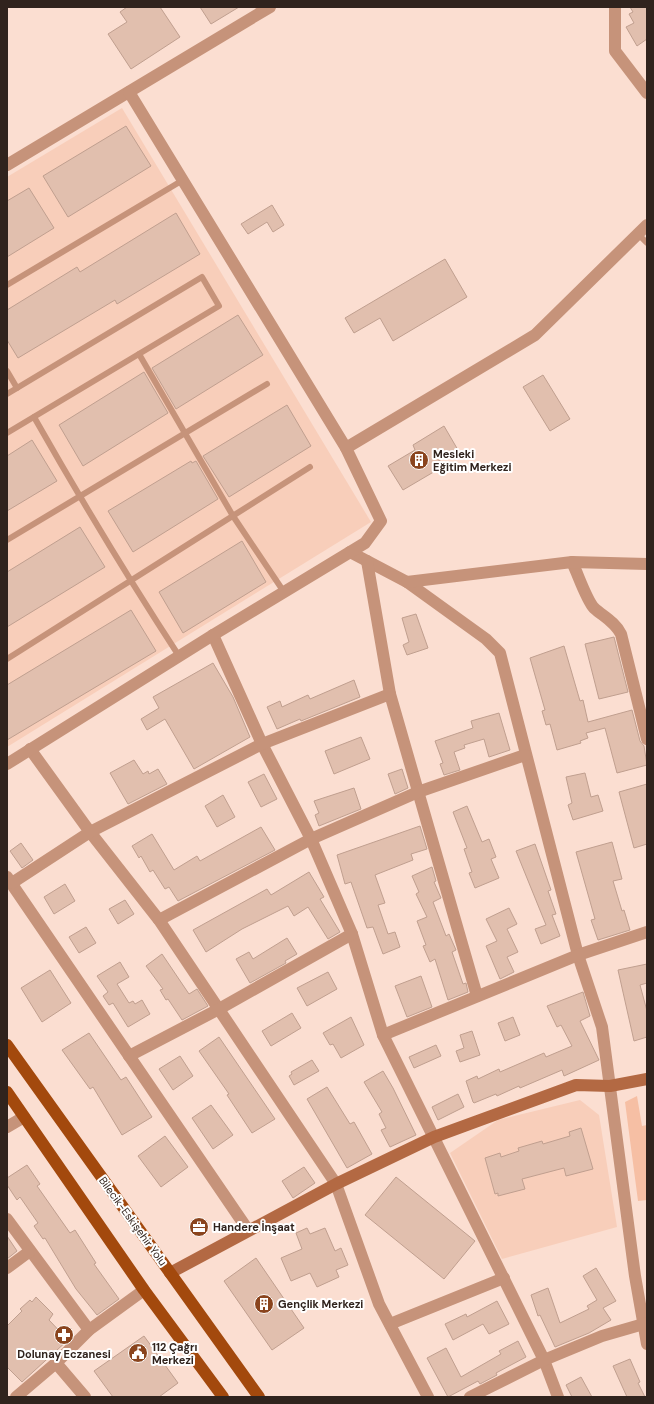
<svg xmlns="http://www.w3.org/2000/svg" width="654" height="1404" font-family="'DM Sans',sans-serif">
  <rect width="100%" height="100%" fill="#fbded1"/>
  <g fill="#f8ceba">
    <polygon points="122,108 371,522 7,747 7,177"/>
    <polygon points="580,1100 599,1115 617,1227 502,1259 450,1153 498,1120"/>
  </g>
  <polygon fill="#f6bfa4" points="637,1096 642,1126 647,1125 647,1200 638,1201 625,1102"/>
  <g fill="#e1bfae" stroke="#c09f8f">
    <polygon points="127,7 160,7 180,37 131,69 108,34 127,22 120,12"/>
    <polygon points="200,7 239,7 211,24"/>
    <polygon points="630,7 647,7 647,39 637,46 626,27 634,23 629,14 633,12"/>
    <polygon points="126,126 151,166 68,217 43,176"/>
    <polygon points="29,188 54,228 7,257 7,201"/>
    <polygon points="272,205 284,225 273,232 267,222 248,234 241,224"/>
    <polygon points="176,213 200,254 117,304 115,300 18,358 7,340 7,310 77,267 80,272"/>
    <polygon points="445,259 467,297 393,341 380,318 354,333 345,318"/>
    <polygon points="238,315 263,355 176,409 152,368"/>
    <polygon points="144,372 168,413 83,466 59,425"/>
    <polygon points="543,375 570,419 550,431 523,387"/>
    <polygon points="287,405 311,446 229,497 203,456"/>
    <polygon points="444,426 458,450 433,464 437,470 403,490 388,466 415,450 413,445"/>
    <polygon points="32,440 57,481 7,511 7,456"/>
    <polygon points="191,461 192,463 196,461 218,499 133,552 108,511"/>
    <polygon points="80,527 105,567 7,627 7,572"/>
    <polygon points="242,541 266,582 183,633 159,592"/>
    <polygon points="131,610 156,651 7,740 7,685"/>
    <polygon points="416,614 428,648 407,655 403,645 409,642 402,618"/>
    <polygon points="614,637 628,692 599,699 585,644"/>
    <polygon points="564,646 580,701 583,700 588,722 632,710 640,741 644,746 647,765 617,773 605,728 586,733 588,738 580,741 581,743 557,750 550,724 546,725 542,711 545,710 530,658"/>
    <polygon points="213,663 233,697 250,737 194,769 165,719 147,730 141,719 159,708 153,697"/>
    <polygon points="354,680 360,697 301,721 300,719 277,729 267,707 280,701 282,707 308,695 310,699"/>
    <polygon points="499,713 510,750 489,757 484,739 464,745 465,748 454,752 460,770 444,775 440,764 443,763 435,741 473,728 471,721"/>
    <polygon points="361,737 370,759 334,774 325,751"/>
    <polygon points="134,760 143,774 148,771 149,774 158,769 167,784 128,804 110,773"/>
    <polygon points="402,769 408,788 395,794 388,774"/>
    <polygon points="585,773 591,797 598,795 603,811 573,820 568,805 572,803 566,777"/>
    <polygon points="264,774 277,799 261,807 248,782"/>
    <polygon points="647,784 647,844 634,848 619,792"/>
    <polygon points="354,788 361,809 319,826 315,815 319,813 314,801"/>
    <polygon points="223,795 235,817 217,827 205,806"/>
    <polygon points="467,806 482,842 489,839 496,857 491,859 499,878 475,888 469,873 472,872 464,849 467,848 453,812"/>
    <polygon points="420,826 427,849 411,854 413,860 375,875 385,903 378,905 388,934 395,932 400,947 383,954 373,927 367,928 351,882 345,884 337,855"/>
    <polygon points="261,827 275,850 178,901 169,887 165,889 153,870 150,872 141,856 139,858 132,846 152,834 174,870 197,856 200,861"/>
    <polygon points="612,842 622,879 613,881 622,911 624,910 630,930 598,940 591,920 595,919 576,852"/>
    <polygon points="21,843 33,860 22,868 10,851"/>
    <polygon points="535,844 551,890 548,891 556,914 552,915 560,936 541,944 535,929 546,925 516,851"/>
    <polygon points="432,867 436,881 434,882 441,898 433,902 446,936 449,934 456,950 452,952 463,984 466,983 468,992 448,1000 435,959 430,962 423,946 426,945 417,921 427,917 416,894 419,892 412,876"/>
    <polygon points="309,872 324,897 320,899 340,932 328,939 308,907 294,916 288,906 242,929 206,952 193,930 267,889 271,895"/>
    <polygon points="65,884 75,901 54,914 44,897"/>
    <polygon points="125,900 134,914 118,924 109,909"/>
    <polygon points="509,908 517,924 507,929 518,952 507,957 514,972 500,979 486,946 497,941 486,919"/>
    <polygon points="86,927 96,943 79,953 69,937"/>
    <polygon points="287,938 297,954 285,961 286,963 250,983 236,959 249,952 253,959"/>
    <polygon points="162,954 189,994 197,989 208,1006 182,1020 168,999 166,1000 160,990 163,989 146,966"/>
    <polygon points="120,962 129,977 117,984 129,1003 133,1001 135,1004 142,1000 150,1014 128,1027 113,1003 109,1005 103,996 108,992 97,976"/>
    <polygon points="647,964 647,983 640,985 647,1011 647,1037 634,1041 618,970"/>
    <polygon points="50,970 71,1003 42,1022 21,988"/>
    <polygon points="328,972 337,989 307,1006 297,988"/>
    <polygon points="421,976 432,1007 407,1017 395,986"/>
    <polygon points="583,992 590,1016 580,1021 599,1060 564,1076 562,1070 520,1088 519,1086 497,1096 496,1094 474,1103 473,1102 466,1081 477,1076 478,1079 499,1069 500,1072 544,1053 546,1057 572,1046 561,1025 557,1027 547,1006"/>
    <polygon points="292,1013 301,1028 271,1046 262,1031"/>
    <polygon points="351,1017 364,1045 341,1058 333,1044 330,1045 323,1033"/>
    <polygon points="513,1017 520,1035 505,1041 498,1023"/>
    <polygon points="472,1031 480,1055 460,1062 456,1051 464,1048 460,1035"/>
    <polygon points="89,1033 121,1080 126,1077 152,1117 122,1135 93,1087 90,1089 62,1050"/>
    <polygon points="219,1037 275,1119 252,1133 227,1095 229,1094 199,1051"/>
    <polygon points="436,1045 441,1056 414,1068 409,1057"/>
    <polygon points="180,1056 193,1076 173,1090 159,1069"/>
    <polygon points="312,1060 319,1071 294,1085 289,1076 292,1074 291,1072"/>
    <polygon points="383,1071 393,1088 416,1135 390,1147 381,1130 386,1128 379,1114 382,1112 364,1082"/>
    <polygon points="327,1087 350,1124 354,1122 372,1154 347,1168 307,1099"/>
    <polygon points="458,1094 464,1107 438,1120 432,1107"/>
    <polygon points="211,1105 233,1135 213,1149 192,1118"/>
    <polygon points="581,1128 593,1169 566,1176 564,1168 522,1179 525,1189 498,1196 498,1193 495,1194 485,1158 500,1153 501,1157 519,1151 518,1148 542,1141 543,1144 570,1136 569,1132"/>
    <polygon points="165,1136 188,1167 161,1187 138,1156"/>
    <polygon points="27,1165 40,1184 37,1186 70,1233 75,1230 96,1263 94,1264 119,1299 97,1315 76,1289 45,1238 43,1239 34,1226 38,1223 20,1197 17,1200 7,1185 7,1178"/>
    <polygon points="304,1167 315,1183 293,1198 282,1181"/>
    <polygon points="396,1177 475,1241 444,1279 365,1215"/>
    <polygon points="307,1228 310,1234 325,1228 335,1251 341,1248 348,1265 336,1270 339,1277 317,1287 310,1273 291,1281 281,1258 302,1249 296,1233"/>
    <polygon points="7,1236 17,1251 7,1259"/>
    <polygon points="256,1258 304,1328 272,1350 224,1281"/>
    <polygon points="596,1268 616,1301 603,1308 611,1320 589,1333 555,1347 540,1315 538,1316 531,1295 548,1288 560,1323 589,1309 587,1306 597,1300 583,1276"/>
    <polygon points="36,1297 53,1314 49,1320 68,1340 22,1382 7,1367 7,1326 22,1311 20,1309 30,1300 32,1302"/>
    <polygon points="497,1301 509,1324 489,1334 483,1324 453,1340 445,1324 466,1314 467,1317"/>
    <polygon points="144,1336 178,1383 159,1397 113,1397 94,1371"/>
    <polygon points="518,1341 526,1357 496,1373 497,1375 480,1384 478,1381 448,1397 427,1358 446,1348 461,1377 501,1354 499,1351"/>
    <polygon points="630,1359 640,1382 638,1383 645,1397 627,1397 613,1366"/>
    <polygon points="581,1377 592,1397 572,1397 566,1385"/>
  </g>
  <g fill="none" stroke-linecap="round" stroke-linejoin="round">
    <g stroke="#c6937a" stroke-width="6">
      <polyline points="638,234 647,243"/>
      <polyline points="7,285 183,180"/>
      <polyline points="139,354 233,516 284,592"/>
      <polyline points="7,371 17,388"/>
      <polyline points="7,394 202,277 219,306 7,433"/>
      <path d="M34,417C80,498 128,578 179,656"/>
      <polyline points="7,540 267,384"/>
      <polyline points="7,659 310,467"/>
    </g>
    <g stroke="#c6937a" stroke-width="12">
      <polyline points="615,7 615,51 647,93"/>
      <polyline points="7,165 270,7"/>
      <polyline points="346,448 535,335 647,225"/>
      <polyline points="350,552 407,582 486,639 500,653 578,955 602,1027 635,1276 647,1344"/>
      <polyline points="367,561 390,694 477,996"/>
      <path d="M572,562C578,574 586,599 594,608C604,617 614,621 621,634L647,739"/>
      <polyline points="407,582 572,562 647,564"/>
      <polyline points="213,635 262,744 311,839 352,934 383,1035 544,1360 558,1397"/>
      <polyline points="30,749 90,832 159,920 336,1184 379,1304 428,1397"/>
      <polyline points="7,764 213,635 365,543 381,521 346,448 129,92"/>
      <polyline points="7,877 248,1230"/>
      <polyline points="12,883 90,832 262,744 390,694"/>
      <polyline points="159,920 311,839 418,792 525,755"/>
      <polyline points="383,1035 578,955 647,932"/>
      <polyline points="129,1056 219,1009 352,934"/>
      <polyline points="7,1127 24,1117"/>
      <polyline points="7,1219 89,1330"/>
      <polyline points="7,1268 30,1251"/>
      <polyline points="390,1324 504,1278"/>
      <polyline points="56,1363 85,1397"/>
      <polyline points="16,1397 56,1363 89,1330 144,1290"/>
      <polyline points="470,1397 544,1360 602,1336 647,1323"/>
    </g>
    <polyline stroke="#b36943" stroke-width="12" points="170,1273 336,1184 434,1137 576,1085 610,1086 647,1079"/>
    <g stroke="#a3490d" stroke-width="12">
      <polyline points="7,1045 259,1397"/>
      <polyline points="7,1092 144,1290 223,1397"/>
    </g>
  </g>
  <defs>
    <symbol id="building-disc" viewBox="-11 -11 22 22"><circle r="9.5" fill="#8a441d" stroke="#fff"/><path d="M-4-6H4V6H1V3H-1V6H-4ZM-2.5-4.3h1.7v1.8h-1.7ZM.8-4.3h1.7v1.8H.8ZM-2.5-1h1.7V.8h-1.7ZM.8-1h1.7V.8H.8Z" fill="#fff"/></symbol>
    <symbol id="office-disc" viewBox="-11 -11 22 22"><circle r="9.5" fill="#8a441d" stroke="#fff"/><path d="M-6-3h4V-5.5h4V-3h4V5H-6ZM-1-4.5V-3h2v-1.5ZM-6 0V1H6V0Z" fill="#fff"/></symbol>
    <symbol id="pharmacy-disc" viewBox="-11 -11 22 22"><circle r="9.5" fill="#8a441d" stroke="#fff"/><path d="M-2-6h4v4h4v4h-4v4h-4v-4h-4v-4h4Z" fill="#fff"/></symbol>
    <symbol id="civic-disc" viewBox="-11 -11 22 22"><circle r="9.5" fill="#8a441d" stroke="#fff"/><path d="M-.6-6.5H3V-4.5H.6V-3L4-1V1h2V6H-6V1h2V-1L-.6-3ZM-1.2 2.5V6h2.4V2.5Z" fill="#fff"/></symbol>
  </defs>
  <g fill-rule="evenodd">
    <use href="#building-disc" x="408" y="449" width="22" height="22"/>
    <use href="#office-disc" x="188" y="1216" width="22" height="22"/>
    <use href="#building-disc" x="253" y="1293" width="22" height="22"/>
    <use href="#pharmacy-disc" x="53" y="1324" width="22" height="22"/>
    <use href="#civic-disc" x="127" y="1342" width="22" height="22"/>
  </g>
  <g text-anchor="middle" dominant-baseline="central" stroke-width="4" stroke-linejoin="round" paint-order="stroke">
    <g font-size="11" font-weight="bold" fill="#30231d" stroke="#fff" text-anchor="start">
      <text x="433" y="454">Mesleki<tspan x="433" dy="13">Eğitim Merkezi</tspan></text>
      <text x="213" y="1227">Handere İnşaat</text>
      <text x="278" y="1304">Gençlik Merkezi</text>
      <text x="152" y="1347">112 Çağrı<tspan x="152" dy="13">Merkezi</tspan></text>
      <text x="64" y="1354" text-anchor="middle">Dolunay Eczanesi</text>
    </g>
    <g font-size="11" fill="#30231d" stroke="#fff">
      <text transform="translate(133 1221) rotate(54)">Bilecik-Eskişehir Yolu</text>
    </g>
  </g>
  <rect width="654" height="1404" fill="none" stroke="#30231d" stroke-width="16"/>
</svg>
